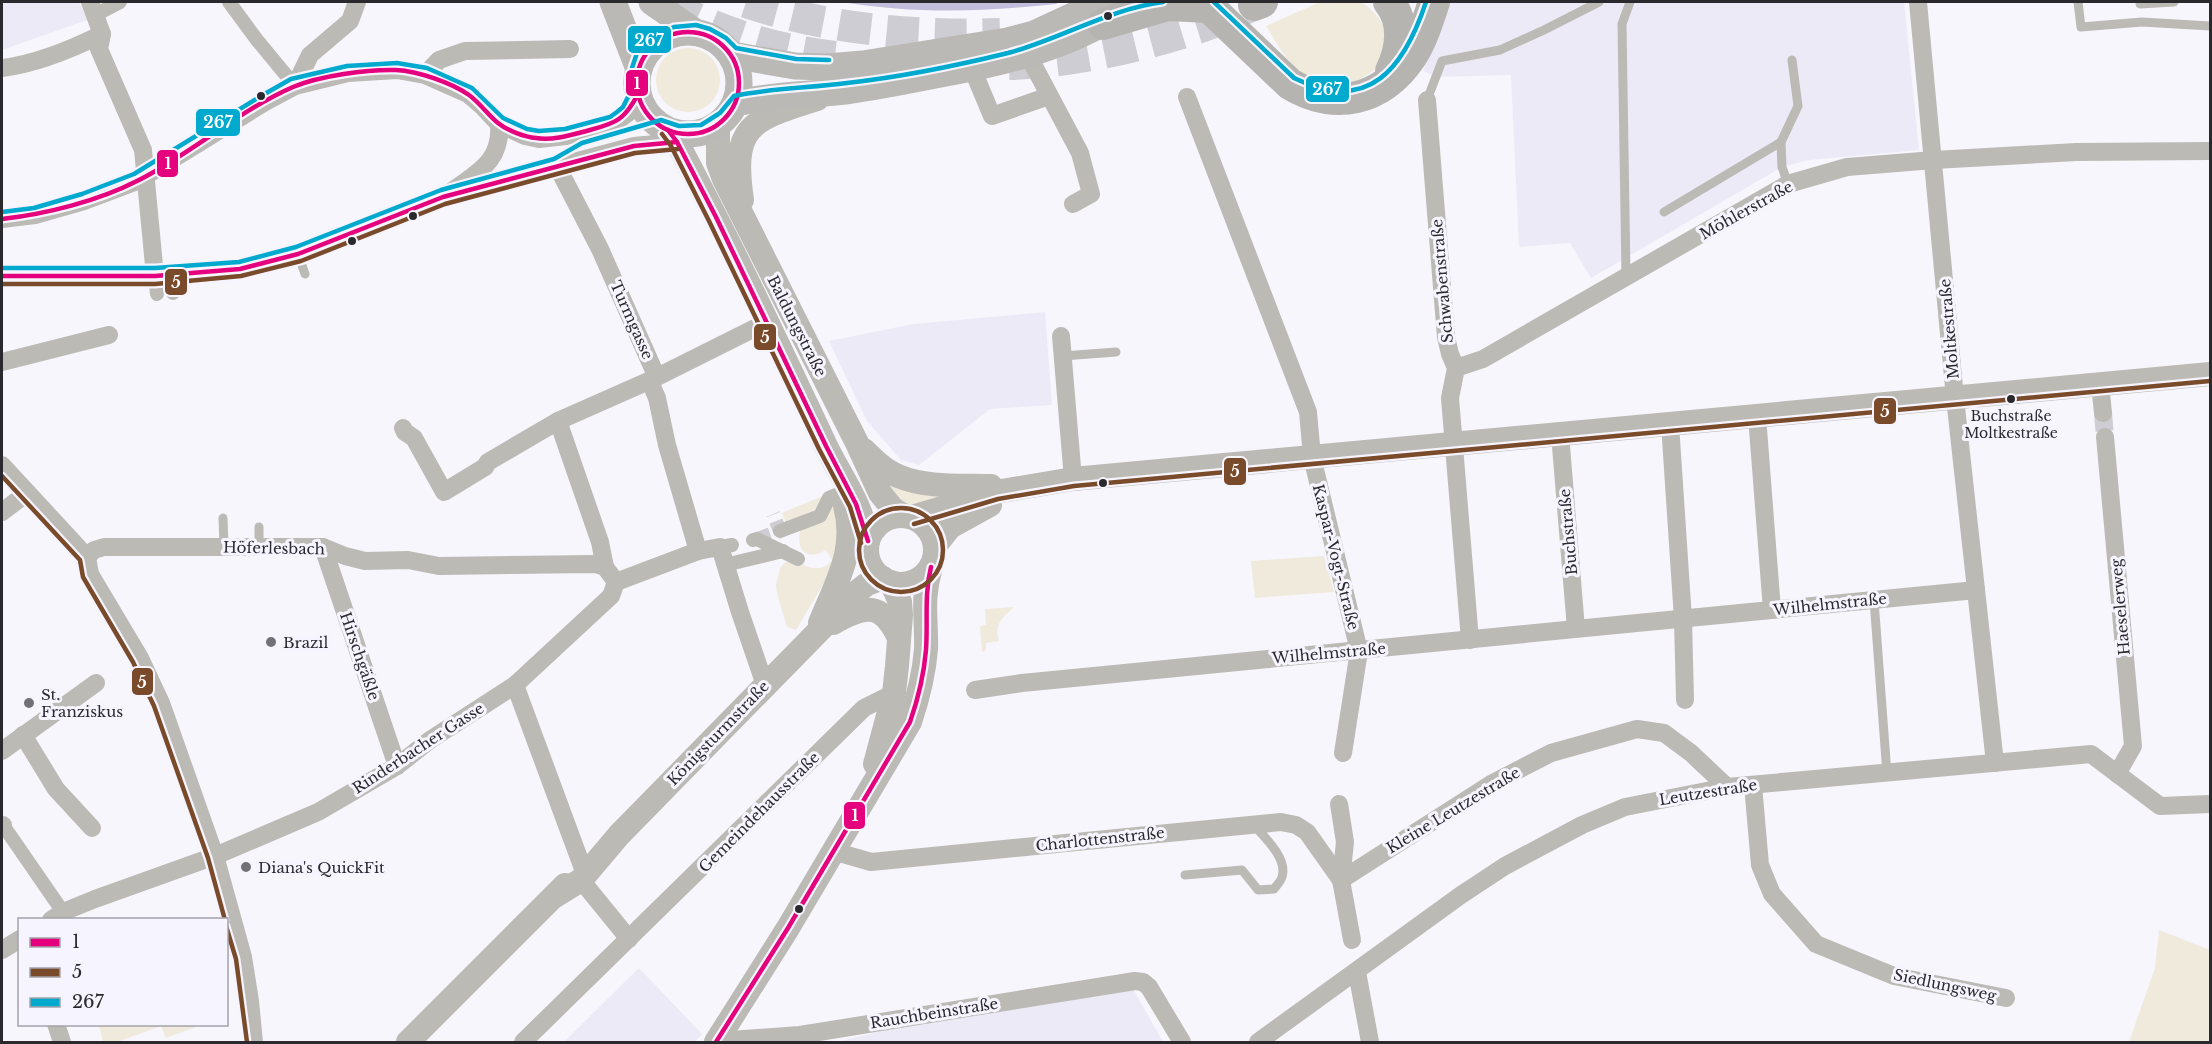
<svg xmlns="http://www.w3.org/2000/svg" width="2212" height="1044" font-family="'Libre Baskerville',serif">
  <rect width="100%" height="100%" fill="#f7f6fc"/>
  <g fill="#eceaf6">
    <polygon points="2,2 79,2 87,20 2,50"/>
    <polygon points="1449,2 1904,2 1919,150 1809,160 1782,167 1591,278 1570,243 1519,247 1511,75 1436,77 1423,71"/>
    <polygon points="1045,312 1052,405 990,409 919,465 901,460 867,421 829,341 913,324"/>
    <polygon points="639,968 702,1034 695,1042 564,1042"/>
    <polygon points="1132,987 1163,1042 837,1042 931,1019"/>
  </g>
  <g fill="#efeadc">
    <path d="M1320,2C1332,2 1346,0 1357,2C1365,3 1371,9 1376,15C1417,64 1336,112 1292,64C1281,53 1274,38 1266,26Z"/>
    <circle cx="688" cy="80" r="32"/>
    <polygon points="881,473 956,494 912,506 890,495"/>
    <polygon points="825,495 819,512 787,525 782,513"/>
    <path d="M831,500L841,511L835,564L796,630L787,627C784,614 777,599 776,586C776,582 778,577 779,573C787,542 813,585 832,560L826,550C808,561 796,552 800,531L809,524Z"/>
    <polygon points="1324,556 1334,592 1255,598 1251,561"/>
    <path d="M1014,607C1002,618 994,624 999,641L986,643V650L982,652L980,626L986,625L985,609Z"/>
    <polygon points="2159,930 2210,950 2210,1042 2129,1042 2155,968"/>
    <polygon points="99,1025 201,1024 201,1025 166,1038 161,1026 117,1042 103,1042"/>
  </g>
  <path fill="#c2bdda" d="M841,2H1060L1056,4C981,12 916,14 841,2Z"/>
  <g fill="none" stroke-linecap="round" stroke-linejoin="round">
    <polyline stroke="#cecdd3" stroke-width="14" stroke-dasharray="14 7" stroke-linecap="butt" points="757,539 780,531 773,514"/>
    <polyline stroke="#cecdd3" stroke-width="18" stroke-dasharray="18 9" stroke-linecap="butt" points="2103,413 2105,437"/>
    <g stroke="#cecdd3" stroke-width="32" stroke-dasharray="32 16" stroke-linecap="butt">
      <path d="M746,2C828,29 913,37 1000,34"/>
      <path d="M668,5C727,35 779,52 846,58"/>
      <path d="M1009,64C1071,62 1136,48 1194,29C1215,23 1234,13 1254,5"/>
    </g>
    <g stroke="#bcbab5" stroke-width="9">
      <polyline points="2078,2 2081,27 2142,22 2210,26"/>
      <polyline points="2140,4 2174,2"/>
      <polyline points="1427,100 1442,61 1500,50 1544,30 1599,2"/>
      <polyline points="1788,184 1782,167 1781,142 1798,106 1792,60"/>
      <polyline points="1664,212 1781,142"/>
      <polyline points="298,254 305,274"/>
      <polyline points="1626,276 1622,24 1630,2"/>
      <polyline points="1063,356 1116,352"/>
      <polyline points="223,518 224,547"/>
      <polyline points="259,527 259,547"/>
      <polyline points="1874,600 1887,774"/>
      <path d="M1185,875L1242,870L1258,890L1274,889C1276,886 1281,881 1282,877C1288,858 1264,837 1253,824"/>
    </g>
    <g stroke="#bcbab5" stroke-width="14">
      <polyline points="229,2 257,40 295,86"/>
      <polyline points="95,15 120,2"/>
      <polyline points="173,275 173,293"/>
      <polyline points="155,276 157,294"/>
      <polyline points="780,531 820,516 829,498 836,495"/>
      <polyline points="753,540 757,539 798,559"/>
      <polyline points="720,547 732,545"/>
      <polyline points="725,565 783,551"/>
      <polyline points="3,825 63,912"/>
    </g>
    <g stroke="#bcbab5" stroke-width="18">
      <polyline points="90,2 102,34 99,49 143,150 155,276"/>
      <polyline points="1918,2 1955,398 1995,763"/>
      <polyline points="1028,55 1080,153 1091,194 1073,204"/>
      <path d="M2,68C35,64 72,49 102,34"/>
      <polyline points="972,68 992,116 1049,96"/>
      <polyline points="425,75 439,60 465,51 570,49"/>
      <polyline points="295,86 310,55 350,21 357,2"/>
      <polyline points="1187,97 1308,412 1312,457 1359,651 1343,753"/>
      <polyline points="1427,100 1446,337 1450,354 1456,368 1450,398 1470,640"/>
      <polyline points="557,166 600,249 655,373 651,384 657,398 667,445 698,551"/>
      <path d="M452,191C478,172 502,161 499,124"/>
      <polyline points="2,219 35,215 84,201 137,181 265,102 295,86 348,73 397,70 425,75 468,94 483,107 499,124 525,136 539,139 566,136 613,124 629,112 638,94"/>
      <polyline points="2,276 155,276 240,269 298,254 443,197 634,146 677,142"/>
      <polyline points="1061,336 1073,479"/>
      <polyline points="2,362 109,335"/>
      <polyline points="1456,368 1483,359 1788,184 1847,167 1934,160 2076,152 2210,151"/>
      <polyline points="2100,384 2103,413"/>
      <polyline points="1757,416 1772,610"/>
      <polyline points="558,421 600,542 605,567"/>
      <polyline points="1670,424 1683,619 1685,700"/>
      <polyline points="403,428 405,432 414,438 444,492 485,467 488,462 558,421 653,379 767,322"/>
      <polyline points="1560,434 1576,629"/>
      <polyline points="2105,437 2133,746 2117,774"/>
      <polyline points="2,465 87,557 90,574 140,658 161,703 215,856 243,957 250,1001 254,1042"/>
      <polyline points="2,512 27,493"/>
      <polyline points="323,547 397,766"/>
      <polyline points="87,557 94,550 104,547 323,547 345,556 365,561 408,560 439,566 595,564 605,567 616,582"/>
      <polyline points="616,582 698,551 720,547 740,612 765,685"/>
      <polyline points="515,685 582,866"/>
      <polyline points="975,690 1022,683 1976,590"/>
      <polyline points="23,735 56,789 92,828"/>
      <polyline points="2,751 96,683"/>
      <polyline points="1753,785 1760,865 1772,894 1816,944 1894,976 2006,998"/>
      <polyline points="1339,804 1345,842 1341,880 1352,940"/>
      <polyline points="2,825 3,825"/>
      <polyline points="833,851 871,862 1281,822 1296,825 1307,832 1341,880 1491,784 1551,753 1637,729 1664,733 1691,753 1727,787"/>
      <polyline points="581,880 629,939"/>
      <polyline points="51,920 63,912 95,899 215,856 318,812 397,766 430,740 515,685 611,596 616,582"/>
      <polyline points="2,950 20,939"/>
      <polyline points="1357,972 1370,1042"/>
      <polyline points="56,1024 62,1042"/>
      <polyline points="717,1041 800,1035 1135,981 1143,982 1149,987 1182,1042"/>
      <polyline points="523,1042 864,708 894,693"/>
      <polyline points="1258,1042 1461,895 1505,866 1582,825 1625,807 1727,787 2091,754 2160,806 2210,804"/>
    </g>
    <g stroke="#bcbab5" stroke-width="24">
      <polyline points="718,125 718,163 724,179 857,443 880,493 893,509 903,515"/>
      <path d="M668,130L677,142C730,242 778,344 826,446C841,477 863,506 868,541"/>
      <path d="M742,200C731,125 751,120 817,99"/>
      <path d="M864,450C874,460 885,471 898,476C926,488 961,485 991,486"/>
      <circle cx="901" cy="550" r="34"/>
      <polyline points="912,517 996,492 1073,479 2210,374"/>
      <polyline points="935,546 950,527 990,505"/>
      <path d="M820,623C837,581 858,548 844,502"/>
      <path d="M833,623C864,605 882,601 899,638"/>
      <polyline points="875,764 894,693 897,666 901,615 900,602 891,582"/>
      <polyline points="555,896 581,880 619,835 858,591 867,584 883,578"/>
      <polyline points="408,1042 565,885"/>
      <path d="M716,1042L788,928L910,722C918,698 924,675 926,649C927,618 921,600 931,567"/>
    </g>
    <g stroke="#bbb9b5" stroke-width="27">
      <polyline points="613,2 639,69"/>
      <polyline points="652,2 695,32"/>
      <circle cx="688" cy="83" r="51"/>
      <polyline points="732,55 795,66 827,67 863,64 1007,41 1034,34 1103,2"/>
      <path d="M736,103C773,95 807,95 845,91C875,87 905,81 935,75C1000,63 1063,49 1120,13"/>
    </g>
    <g stroke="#b6b4b0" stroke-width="32">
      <path d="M1205,2L1209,7L1290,84C1335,111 1381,101 1411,57C1422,40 1428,20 1434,2"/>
      <path d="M1389,2C1405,22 1402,49 1391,71"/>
      <polyline points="1254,5 1262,2"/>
      <polyline points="1103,24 1168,5 1209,7"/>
    </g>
    <defs>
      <g id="bus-1">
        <circle cx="688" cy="83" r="51"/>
        <polyline points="668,130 677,142 716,217 826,446 856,504 868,541"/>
        <path d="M2,219C46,214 98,201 137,181C191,154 238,111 293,87C319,76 368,69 396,70C418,71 452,83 469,95C480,103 488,115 498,123C508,131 525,137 536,138C554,141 574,134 590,130C617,123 625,119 638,94"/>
        <polyline points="2,276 155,276 240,269 298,254 443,197 634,146 677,142"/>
        <path d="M716,1042L788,928L910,722C918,699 924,674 926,650C928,621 924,595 931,567"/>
      </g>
      <g id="bus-2">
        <polyline points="662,134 671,146 709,221 819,449 850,507 861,543"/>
        <polyline points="2,284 155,284 241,276 301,261 445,204 635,153 678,149"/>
        <polyline points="2,476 80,560 83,577 133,662 154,706 208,858 225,920"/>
        <circle cx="901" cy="550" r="42"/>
        <polyline points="914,524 998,499 1074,486 2210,381"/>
        <polyline points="226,926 236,959 247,1042"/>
      </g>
      <g id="bus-3">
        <path d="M1214,2L1294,78C1369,115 1404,68 1426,2"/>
        <polyline points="2,212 34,208 82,194 134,174 261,96 291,79 347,66 397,63 427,68 472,88 503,118 527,129 539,131 565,129 610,117 617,112 623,107 630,93 632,68 637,53 654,35 674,27 696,25 710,29 726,38 736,48 796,59 829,60"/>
        <path d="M2,268H155L239,262L296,247L441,190L554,159L582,143L661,120L679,126L701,125L720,113L734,96C771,88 809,88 847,83C901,77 955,66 1008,53C1060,39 1109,9 1163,2"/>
      </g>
    </defs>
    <use href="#bus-1" stroke="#f6f4fe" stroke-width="9"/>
    <use href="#bus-2" stroke="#f6f4fe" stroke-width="9"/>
    <use href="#bus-3" stroke="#f6f4fe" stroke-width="9"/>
    <use href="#bus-1" stroke="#e5007d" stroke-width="4.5"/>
    <use href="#bus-2" stroke="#7a4b2a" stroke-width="4.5"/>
    <use href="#bus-3" stroke="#00a9ce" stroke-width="4.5"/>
  </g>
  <g fill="#2a292d" stroke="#f6f4fe" stroke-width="2">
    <circle cx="1108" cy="16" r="5"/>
    <circle cx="261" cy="96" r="5"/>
    <circle cx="413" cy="216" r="5"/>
    <circle cx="352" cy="241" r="5"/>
    <circle cx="2011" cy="399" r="5"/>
    <circle cx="1103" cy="483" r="5"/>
    <circle cx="799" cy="909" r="5"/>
  </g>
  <g fill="#727175" stroke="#f6f4fe" stroke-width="2">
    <circle cx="271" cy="642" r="6"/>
    <circle cx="29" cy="703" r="6"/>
    <circle cx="246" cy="867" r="6"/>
  </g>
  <g text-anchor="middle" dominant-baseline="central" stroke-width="6" stroke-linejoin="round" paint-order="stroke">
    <g font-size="14" fill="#2a292d" stroke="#f6f4fe">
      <text x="2011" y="416">Buchstraße<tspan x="2011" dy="17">Moltkestraße</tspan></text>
    </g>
    <g font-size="15" fill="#2a292d" stroke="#f6f4fe">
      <text transform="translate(1746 210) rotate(-29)">Möhlerstraße</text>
      <text transform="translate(1442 281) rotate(-95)">Schwabenstraße</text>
      <text transform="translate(632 320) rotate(66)">Turmgasse</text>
      <text transform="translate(797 326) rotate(63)">Baldungstraße</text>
      <text transform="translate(1949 329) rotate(-95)">Moltkestraße</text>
      <text transform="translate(1568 532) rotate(-95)">Buchstraße</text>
      <text transform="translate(274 548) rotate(1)">Höferlesbach</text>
      <text transform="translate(1336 557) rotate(76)">Kaspar-Vogt-Straße</text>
      <text transform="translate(1830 604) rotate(-6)">Wilhelmstraße</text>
      <text transform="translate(2120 607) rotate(-95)">Haeselerweg</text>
      <text transform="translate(1329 653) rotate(-5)">Wilhelmstraße</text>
      <text transform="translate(360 656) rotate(71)">Hirschgäßle</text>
      <text transform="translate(718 733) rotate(-46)">Königsturmstraße</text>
      <text transform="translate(418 748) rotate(-33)">Rinderbacher Gasse</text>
      <text transform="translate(1708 792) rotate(-9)">Leutzestraße</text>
      <text transform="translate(1453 810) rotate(-31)">Kleine Leutzestraße</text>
      <text transform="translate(759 812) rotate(-45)">Gemeindehausstraße</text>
      <text transform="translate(1100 839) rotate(-6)">Charlottenstraße</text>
      <text transform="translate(1945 985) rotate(12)">Siedlungsweg</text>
      <text transform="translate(934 1013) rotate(-9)">Rauchbeinstraße</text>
    </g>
    <g font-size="15" fill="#2a292d" stroke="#f6f4fe" text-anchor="start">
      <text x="283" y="642">Brazil</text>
      <text x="41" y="694">St.<tspan x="41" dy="17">Franziskus</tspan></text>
      <text x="258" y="867">Diana's QuickFit</text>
    </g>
  </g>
  <g stroke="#f6f4fe" stroke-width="2">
    <rect x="627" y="25" width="45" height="29" rx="6" fill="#00a9ce"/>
    <rect x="625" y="69" width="24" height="28" rx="6" fill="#e5007d"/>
    <rect x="1305" y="75" width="45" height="28" rx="6" fill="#00a9ce"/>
    <rect x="195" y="108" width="46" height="29" rx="6" fill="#00a9ce"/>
    <rect x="156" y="149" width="23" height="29" rx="6" fill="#e5007d"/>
    <rect x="164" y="268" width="24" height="28" rx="6" fill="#7a4b2a"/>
    <rect x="753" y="323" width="24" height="28" rx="6" fill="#7a4b2a"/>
    <rect x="1873" y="397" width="24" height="28" rx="6" fill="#7a4b2a"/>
    <rect x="1223" y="457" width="24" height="29" rx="6" fill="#7a4b2a"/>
    <rect x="131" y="667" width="23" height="29" rx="6" fill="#7a4b2a"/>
    <rect x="843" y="801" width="23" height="29" rx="6" fill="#e5007d"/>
  </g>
  <g font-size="16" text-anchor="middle" font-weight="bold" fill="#fff">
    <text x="649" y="46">267</text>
    <text x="637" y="89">1</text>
    <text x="1327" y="95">267</text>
    <text x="218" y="128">267</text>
    <text x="168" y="169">1</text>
    <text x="176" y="288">5</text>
    <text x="765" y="343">5</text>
    <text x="1885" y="417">5</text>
    <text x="1235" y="477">5</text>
    <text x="142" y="688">5</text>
    <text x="855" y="821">1</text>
  </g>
  <rect width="2212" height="1044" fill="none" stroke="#2a292d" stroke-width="6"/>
  <rect x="18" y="918" width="210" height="108" fill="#f6f4fe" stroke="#a4a3aa" stroke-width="1.5"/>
  <rect x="30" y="938" width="30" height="9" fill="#e5007d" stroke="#a4a3aa" stroke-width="1.5"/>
  <text x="72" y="948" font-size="18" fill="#2a292d">1</text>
  <rect x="30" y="968" width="30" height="9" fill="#7a4b2a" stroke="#a4a3aa" stroke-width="1.5"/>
  <text x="72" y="978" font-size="18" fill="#2a292d">5</text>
  <rect x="30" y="998" width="30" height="9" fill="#00a9ce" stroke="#a4a3aa" stroke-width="1.5"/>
  <text x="72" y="1008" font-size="18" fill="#2a292d">267</text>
</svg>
